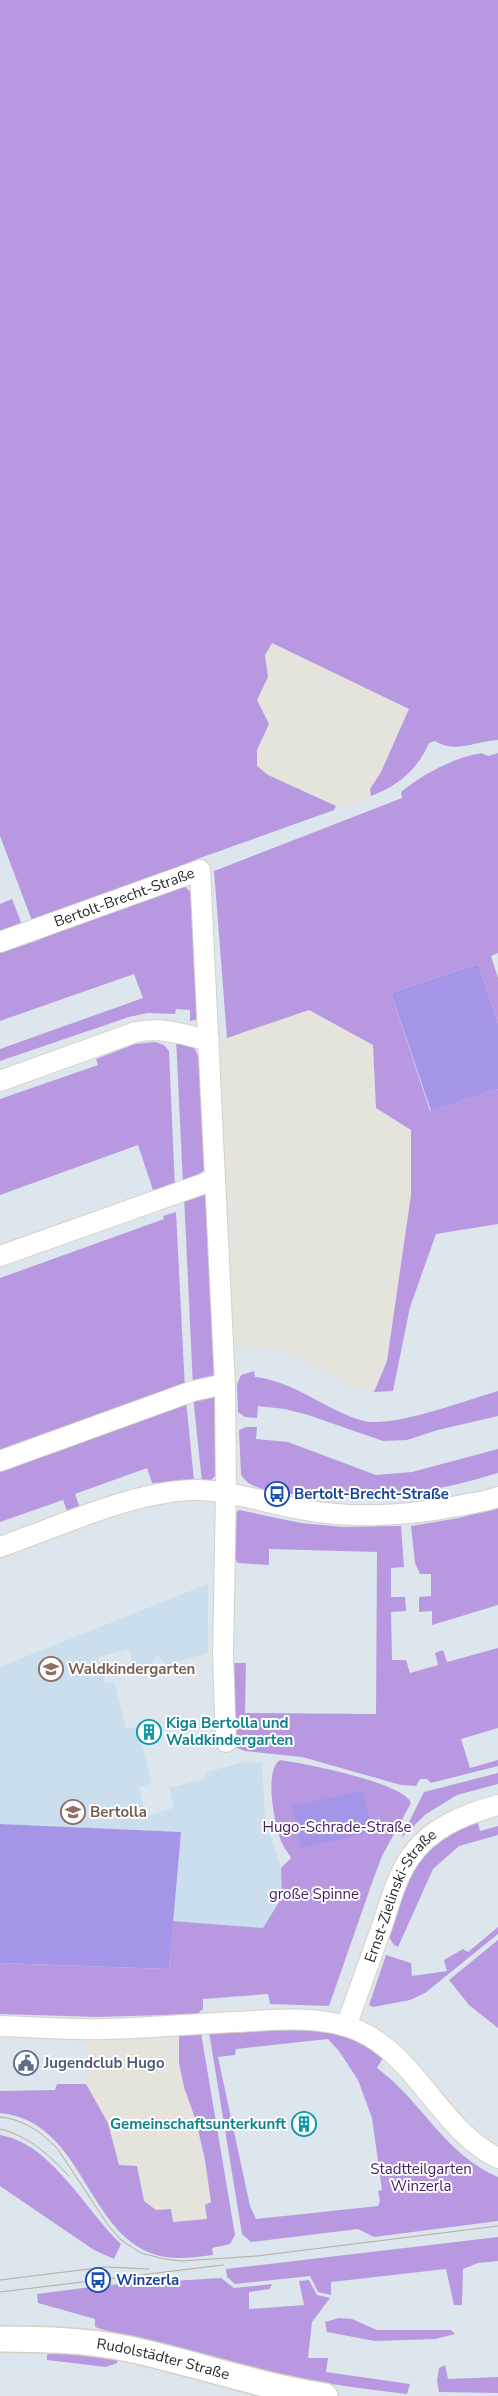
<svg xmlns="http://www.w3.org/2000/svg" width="498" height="2396" font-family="'Nunito Sans',sans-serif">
  <rect width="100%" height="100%" fill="#dce6ec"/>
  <g fill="#e4e4dc">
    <polygon points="271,643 409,709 381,772 370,789 371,796 340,808 268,775 257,766 257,750 269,724 257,701 268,677 265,655"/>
    <polygon points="309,1010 373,1045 376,1108 411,1130 411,1195 387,1361 374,1392 352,1386 293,1354 277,1349 247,1347 238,1343 234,1347 231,1342 215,1053 227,1038"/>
    <polygon points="179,2035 179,2063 184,2087 196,2121 205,2160 211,2202 207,2219 172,2223 144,2201 137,2166 120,2165 108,2123 86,2084 87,2037"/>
  </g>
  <polygon fill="#cbdeed" points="208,1584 208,1653 167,1665 157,1655 145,1672 135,1674 129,1649 98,1657 105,1684 114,1682 126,1729 137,1727 152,1783 139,1787 146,1816 174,1808 169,1788 204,1779 207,1772 245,1762 262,1763 265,1818 281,1868 282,1897 263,1928 173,1921 181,1832 0,1824 0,1667"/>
  <g fill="#b899e1" fill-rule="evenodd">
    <path d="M0,0H498V740C476,741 455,754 435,741L429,743C418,769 398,786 371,796L370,789L381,772L409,709L272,643L265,655L268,677L257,700L269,724L257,750V766L268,775L336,806L334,810L200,858L34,926L0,836Z"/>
    <path d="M481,753L488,756L498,753V953L491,956L498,978V1024L478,964L391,993L430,1111L498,1089V1224L436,1234L410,1307L393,1391L374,1392L387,1361L411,1195V1130L376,1108L373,1045L309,1010L227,1038L214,871L402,798L401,792C425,773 451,759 481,753Z"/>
    <path d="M178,884C189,887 191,892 194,903L199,1019L190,1021V1010L176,1009L175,1014L148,1013L129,1017L0,1061V1049L143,998L134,974L0,1021V953L36,941L165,886Z"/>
    <polygon points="12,899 24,930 0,938 0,904"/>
    <polygon points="176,1038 194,1047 202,1065 206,1169 183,1185"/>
    <polygon points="155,1042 164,1045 169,1051 175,1189 154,1193 138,1145 0,1195 0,1099 98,1065 96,1059 135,1044"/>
    <polygon points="200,1192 208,1195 217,1374 214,1378 193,1386 184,1196"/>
    <polygon points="176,1212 185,1389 0,1457 0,1278 164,1219 163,1216"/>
    <path d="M254,1371L255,1377C295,1381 326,1411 364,1421C393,1428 467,1400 498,1391V1416L438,1430L407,1440L383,1441L308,1415L285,1409L258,1406L257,1418L245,1417L238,1412L237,1384L241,1375Z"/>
    <polygon points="218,1395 216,1475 211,1480 202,1482 193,1396"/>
    <polygon points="186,1400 194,1481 152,1483 147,1468 75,1494 80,1508 68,1514 63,1500 0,1522 0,1465"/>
    <path d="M246,1427H257L256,1439L288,1442L376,1475L412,1472L498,1449V1473C455,1486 411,1496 366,1495C345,1495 323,1492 301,1490L300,1495C282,1492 249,1492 241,1474L239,1430Z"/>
    <polygon points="498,1508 498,1605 432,1625 432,1611 419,1612 419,1597 431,1596 431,1574 420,1574 415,1563 411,1526 459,1518"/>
    <polygon points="239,1510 301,1523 343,1527 401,1526 404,1567 391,1568 391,1597 405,1597 406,1611 391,1612 392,1660 406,1660 410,1673 438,1665 435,1653 443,1650 447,1662 498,1648 498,1728 461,1739 470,1768 498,1760 498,1766 431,1783 427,1779 420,1779 416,1786 401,1785 302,1757 245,1751 237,1748 232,1742 232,1663 246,1663 245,1713 376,1714 377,1552 269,1549 269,1565 238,1563 232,1556 232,1517"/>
    <path d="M280,1760C303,1763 405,1783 411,1803L382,1856L373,1880L329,2006L270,2004L268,1994L203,1999V2009L197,2014L97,2017L0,2014V1963L169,1969L173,1921L263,1928L282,1897L281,1868L291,1858C289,1854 285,1849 283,1845C275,1828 263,1771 280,1760Z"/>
    <polygon points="498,1773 498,1784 457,1795 426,1814 401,1838 424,1792"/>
    <path d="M477,1819L480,1831L498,1826V1835L459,1846L433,1869L398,1947L394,1945L388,1936C401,1897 414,1856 449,1832C457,1826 468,1823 477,1819Z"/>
    <polygon points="498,1927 498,1934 425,1993 410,2000 373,2007 369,2005 386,1955 411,1963 412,1976 447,1971 444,1960 463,1949 468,1952"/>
    <polygon points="498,1940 498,2028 469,2005 449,1980"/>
    <path d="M305,2027L354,2037L384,2056L377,2068C422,2101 445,2155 498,2177V2221L374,2237L358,2229L251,2242L242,2234L209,2032ZM328,2039L339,2051L358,2080L372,2118L382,2190L378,2191L380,2201L378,2206L256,2219L250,2206L218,2057L235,2055L236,2049Z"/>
    <path d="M201,2033L235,2235L230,2244L212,2248L213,2255C195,2257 177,2260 160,2256C86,2238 85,2121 0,2113V2091L55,2090L57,2084H86L108,2123L119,2165L137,2166L144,2201L156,2210L171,2209L173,2222L207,2219L205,2205L211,2202L205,2160L196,2121L184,2087L179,2063V2035Z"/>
    <path d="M0,2135C51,2143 86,2211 121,2244L114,2259L94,2250L0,2186Z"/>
    <polygon points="498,2237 498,2261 478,2263 463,2269 462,2305 454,2305 446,2269 331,2282 331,2295 318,2292 310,2276 235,2284 227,2277 226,2269"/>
    <path d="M221,2278L234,2288L272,2284L270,2289L249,2292V2309L304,2305L299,2281L309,2280L317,2295L330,2298L312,2322L308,2358H328L326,2372L410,2384L407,2394C302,2383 196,2359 95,2327V2319L38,2303L37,2294L106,2285Z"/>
    <polygon points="339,2318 352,2319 377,2330 451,2330 455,2334 435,2339 375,2341 327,2332 325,2322"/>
    <polygon points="54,2351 118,2358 117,2363 106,2367 47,2360 47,2355"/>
    <polygon points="445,2365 448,2379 498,2377 498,2393 439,2392 437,2381 439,2368"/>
  </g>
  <g fill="#a495e8">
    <polygon points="478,964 498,1024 498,1089 431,1111 391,993"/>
    <polygon points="363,1791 372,1832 301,1848 292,1806"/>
    <polygon points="0,1824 181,1832 169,1969 0,1963"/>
  </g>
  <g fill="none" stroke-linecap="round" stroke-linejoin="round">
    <defs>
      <g id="minor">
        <path id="s1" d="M0,942L200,870L225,1384L226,1494L223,1655L226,1742"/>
        <path d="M0,1081L136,1032C162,1027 183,1034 209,1041"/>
        <polyline points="0,1256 214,1180"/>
        <polyline points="0,1461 193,1391 225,1384"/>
        <path d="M0,1547C57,1527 132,1492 192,1490C227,1489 265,1503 300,1509C351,1519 406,1516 458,1506C471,1503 485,1502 498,1497"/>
        <path d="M0,2026C35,2027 71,2030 106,2029C149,2028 192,2024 235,2022C280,2020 329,2013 369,2036C421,2066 444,2132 498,2158"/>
        <path id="s2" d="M346,2026C358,1994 369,1962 381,1929C389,1906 395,1880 409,1859C429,1828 465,1814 498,1805"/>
      </g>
      <g id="tertiary">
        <path id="s3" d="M0,2339C42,2339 87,2340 129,2349C194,2363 258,2386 325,2396"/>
      </g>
    </defs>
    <use href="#minor" stroke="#d7d0c7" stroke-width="22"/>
    <use href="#tertiary" stroke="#d7d0c7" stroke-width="28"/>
    <use href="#minor" stroke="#fff" stroke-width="20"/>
    <use href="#tertiary" stroke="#fff" stroke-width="25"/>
    <g stroke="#b4ac9f" stroke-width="1">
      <path d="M0,2117C23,2119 41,2132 57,2148L108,2225L121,2240L141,2253L164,2259L182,2261L257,2256L498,2226"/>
      <path d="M0,2129C29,2136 49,2155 69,2176"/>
      <polyline points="0,2280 105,2267 149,2269"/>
      <polyline points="0,2292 223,2265"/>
    </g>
  </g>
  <defs>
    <symbol id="bus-ring" viewBox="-11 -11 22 22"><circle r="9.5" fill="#fff" stroke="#1a4fb4" stroke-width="1.5"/><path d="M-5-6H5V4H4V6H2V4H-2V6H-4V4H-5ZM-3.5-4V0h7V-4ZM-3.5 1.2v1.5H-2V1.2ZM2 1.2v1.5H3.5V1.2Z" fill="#1a4fb4"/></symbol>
    <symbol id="school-ring" viewBox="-11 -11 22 22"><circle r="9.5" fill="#fff" stroke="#8d6e63" stroke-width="1.5"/><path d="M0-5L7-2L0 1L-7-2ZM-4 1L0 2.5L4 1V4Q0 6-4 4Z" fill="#8d6e63"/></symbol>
    <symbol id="building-ring" viewBox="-11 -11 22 22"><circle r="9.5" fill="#fff" stroke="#0f9aa8" stroke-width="1.5"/><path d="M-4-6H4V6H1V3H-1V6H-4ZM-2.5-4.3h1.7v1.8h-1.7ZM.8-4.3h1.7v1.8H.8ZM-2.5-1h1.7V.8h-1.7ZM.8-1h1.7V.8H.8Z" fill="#0f9aa8"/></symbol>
    <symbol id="civic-ring" viewBox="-11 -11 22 22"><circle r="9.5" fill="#fff" stroke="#5c6f8a" stroke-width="1.5"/><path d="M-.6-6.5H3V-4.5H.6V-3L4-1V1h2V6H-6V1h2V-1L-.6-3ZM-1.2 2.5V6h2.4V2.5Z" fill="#5c6f8a"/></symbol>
  </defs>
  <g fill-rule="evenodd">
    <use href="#bus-ring" x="263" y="1480" width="28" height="28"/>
    <use href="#school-ring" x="37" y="1655" width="28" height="28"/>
    <use href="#building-ring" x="135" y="1718" width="28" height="28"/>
    <use href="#school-ring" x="59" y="1798" width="28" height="28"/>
    <use href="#civic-ring" x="12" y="2049" width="28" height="28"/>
    <use href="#building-ring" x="290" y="2110" width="28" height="28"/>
    <use href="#bus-ring" x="84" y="2266" width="28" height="28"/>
  </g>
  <g text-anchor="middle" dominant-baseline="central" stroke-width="4" stroke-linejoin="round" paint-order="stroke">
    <g font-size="15" fill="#2a2a2a" stroke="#fff">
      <text stroke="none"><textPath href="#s1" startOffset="132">Bertolt-Brecht-Straße</textPath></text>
      <text stroke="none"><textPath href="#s2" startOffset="142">Ernst-Zielinski-Straße</textPath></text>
      <text stroke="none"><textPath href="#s3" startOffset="165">Rudolstädter Straße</textPath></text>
    </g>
    <g font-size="15" font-weight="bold" fill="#164399" stroke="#fff" text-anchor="start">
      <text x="294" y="1494">Bertolt-Brecht-Straße</text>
      <text x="116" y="2280">Winzerla</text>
    </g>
    <g font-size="15" font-weight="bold" fill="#785e54" stroke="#fff" text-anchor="start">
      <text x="68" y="1669">Waldkindergarten</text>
      <text x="90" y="1812">Bertolla</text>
    </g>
    <g font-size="15" font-weight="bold" fill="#0d838f" stroke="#fff" text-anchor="start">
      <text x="166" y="1723">Kiga Bertolla und<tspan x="166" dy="17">Waldkindergarten</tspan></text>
      <text x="286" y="2124" text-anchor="end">Gemeinschaftsunterkunft</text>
    </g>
    <g font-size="15" fill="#441b65" stroke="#fff">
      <text x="337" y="1827">Hugo-Schrade-Straße</text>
      <text x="314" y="1894">große Spinne</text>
      <text x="421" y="2169">Stadtteilgarten<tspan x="421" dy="17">Winzerla</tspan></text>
    </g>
    <g font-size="15" font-weight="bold" fill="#4e5e75" stroke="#fff" text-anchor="start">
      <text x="44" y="2063">Jugendclub Hugo</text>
    </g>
  </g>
</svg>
